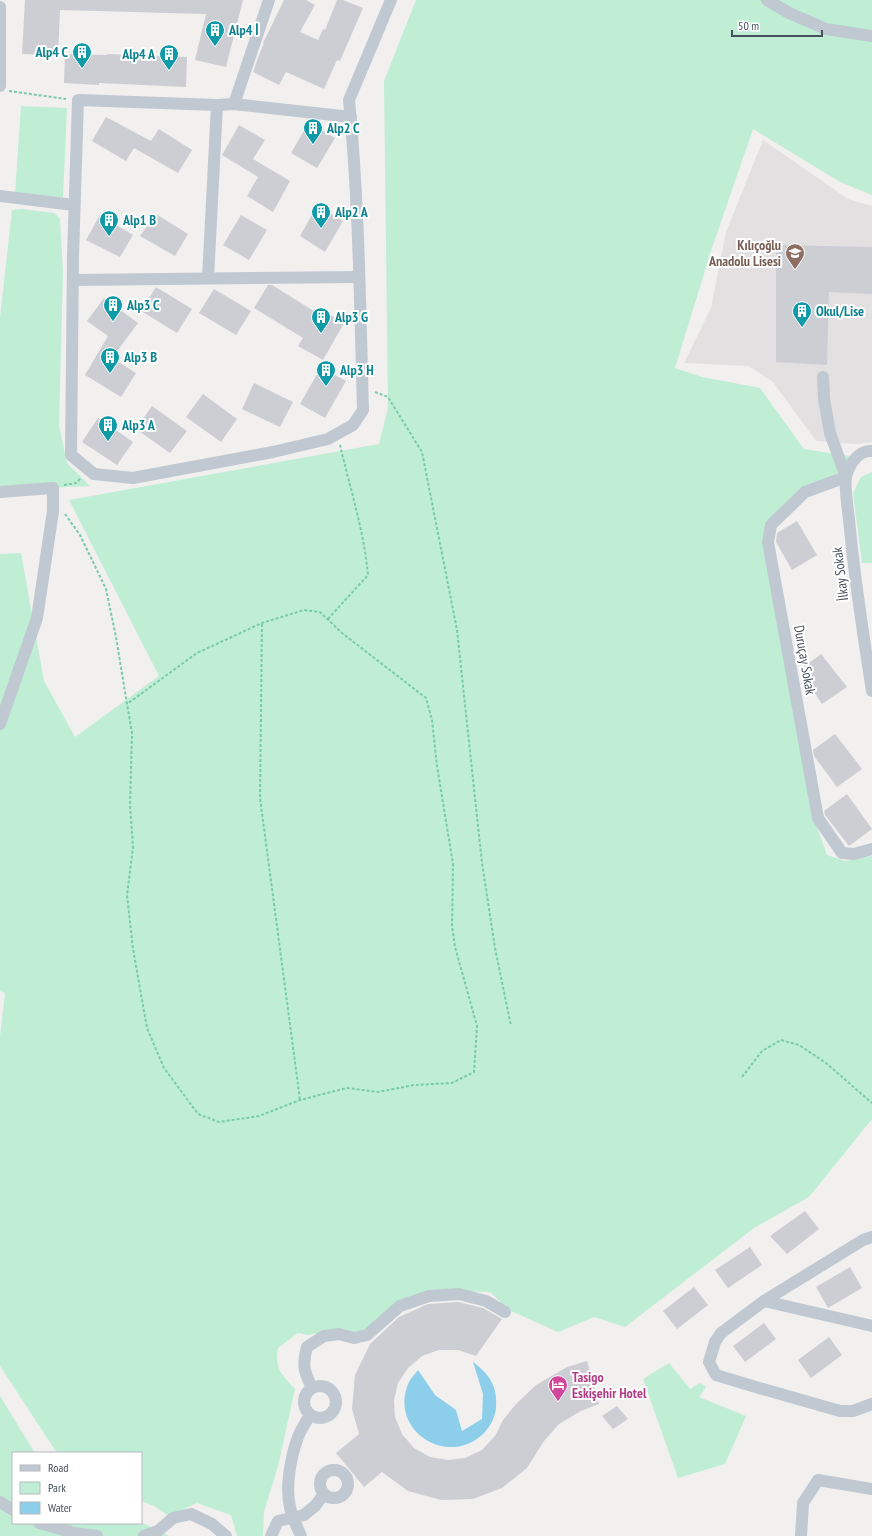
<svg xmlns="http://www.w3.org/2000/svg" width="872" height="1536" font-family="'PT Sans Narrow',sans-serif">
  <rect width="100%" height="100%" fill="#f2efef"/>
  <polygon fill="#e3e0e1" points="763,140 848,199 872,206 872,442 855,444 816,441 773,382 749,366 684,363 711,308 726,232"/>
  <g fill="#bfeed5">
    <path d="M416,0H872V195L840,182L753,129L712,248L675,368L702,377L760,388L804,449L856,457L846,477L805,492L771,525L810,807L827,855L845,861L872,856V1119L809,1197L754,1228L625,1327L594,1317L558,1332L509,1310L490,1292L454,1291L429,1294L360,1333L332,1331L308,1335L298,1333L278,1348C274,1369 282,1375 295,1389L278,1466L264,1512L263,1536H237L231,1515L197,1503L169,1516L154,1506L141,1501V1453H57L0,1366V1036L5,993L0,991V554L21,553L44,681L75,737L159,676L69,500L379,444L388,408L384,81Z"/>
    <polygon points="21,106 67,108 63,197 58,200 15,194"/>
    <polygon points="22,209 54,213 60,218 63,272 59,425 67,463 90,486 0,490 0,317 12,210"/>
    <polygon points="872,472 872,563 862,563 853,493 861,477"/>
    <polygon points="669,1363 690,1389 700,1383 706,1387 699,1397 746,1416 725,1464 678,1478 643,1379"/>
    <polygon points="0,1396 35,1453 13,1453 13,1523 141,1523 141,1522 169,1536 0,1536"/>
  </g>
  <path fill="#8dcfea" d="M473,1362C489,1374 498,1386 496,1408C495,1417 491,1425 485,1432C449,1470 387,1430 409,1382C411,1378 415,1374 418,1370L435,1395L456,1410L462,1431L482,1419L483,1394Z"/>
  <g fill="#ccced4">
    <polygon points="25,0 243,0 226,67 195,60 206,14 60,10 58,55 22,54"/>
    <polygon points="284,0 306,0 315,5 300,32 318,40 323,29 325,30 337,0 343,0 363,8 340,61 337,60 324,89 286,72 279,85 253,72 259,55 264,43 263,43"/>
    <polygon points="65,54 107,55 107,54 187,57 186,87 99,83 99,85 64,83"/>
    <polygon points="106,117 151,141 159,129 192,150 178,173 134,148 126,161 92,141"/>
    <polygon points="309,122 335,138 317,168 291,153"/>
    <polygon points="239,125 265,140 253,159 290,181 273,212 247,196 258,177 222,155"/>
    <polygon points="317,206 343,221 325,252 300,236"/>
    <polygon points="156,214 188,234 175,256 140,236"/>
    <polygon points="100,215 133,235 120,257 86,240"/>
    <polygon points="241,215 267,230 249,260 223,245"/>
    <polygon points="776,245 872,247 872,294 829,292 827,365 776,362"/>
    <polygon points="268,285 272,285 317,313 319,309 344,323 323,360 298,346 303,338 254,308"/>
    <polygon points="156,287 192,309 177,333 141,311"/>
    <polygon points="214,289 251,311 236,335 199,313"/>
    <polygon points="104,298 138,323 112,358 136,373 121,397 85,375 108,336 87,321"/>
    <polygon points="321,367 346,381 325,418 300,404"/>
    <polygon points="254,383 293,402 280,427 242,409"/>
    <polygon points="203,394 237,419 221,442 186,417"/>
    <polygon points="152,406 187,431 170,453 136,429"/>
    <polygon points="98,418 133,442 117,465 82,442"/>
    <polygon points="797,521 817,555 792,570 776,542 777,533"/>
    <polygon points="821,654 847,687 822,704 800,670"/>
    <polygon points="835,734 862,769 837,787 814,756 813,750"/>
    <polygon points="847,794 872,829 849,846 825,815 824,811"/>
    <polygon points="805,1211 819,1229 787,1254 770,1236"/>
    <polygon points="750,1247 762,1265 728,1288 715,1270"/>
    <polygon points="850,1267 862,1288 828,1308 816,1287"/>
    <polygon points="694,1287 708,1305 677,1329 663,1311"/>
    <polygon points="458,1302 483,1308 502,1319 476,1356 458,1350 439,1350 422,1356 408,1368 398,1383 394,1400 395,1417 402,1434 414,1448 430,1457 448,1460 465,1458 482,1450 495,1436 503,1420 516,1404 536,1385 567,1367 587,1361 599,1404 581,1411 559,1424 544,1441 527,1468 502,1488 473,1499 441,1500 408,1491 382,1472 364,1487 336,1453 359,1434 352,1409 355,1375 370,1344 399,1317 428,1304"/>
    <polygon points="764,1323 776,1339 745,1362 733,1346"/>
    <polygon points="829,1337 842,1355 811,1378 798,1360"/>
    <polygon points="617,1406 628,1419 613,1429 602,1416"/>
  </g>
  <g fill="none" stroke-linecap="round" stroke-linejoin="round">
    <g stroke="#78cba9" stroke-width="2" stroke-dasharray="3 2" stroke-linecap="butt">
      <polyline points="9,91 66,99"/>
      <polyline points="375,392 388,397 422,452 457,630 482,863 495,948 511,1026"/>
      <polyline points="64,485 76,483 81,478"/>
      <polyline points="65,514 80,535 106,589 116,637 127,704 132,733 130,805 133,847 127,895 133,949 147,1028 164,1068 198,1114 219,1122 259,1116 300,1100 347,1088 378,1092 414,1085 452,1083 474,1072 477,1026 455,947 452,926 453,864 437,766 432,720 426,698 342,633 320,612 304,610 262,623 197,653 127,704"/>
      <path d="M328,619L368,575C364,531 350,488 340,445"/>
      <polyline points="262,624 260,798 300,1100"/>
      <polyline points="742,1077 762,1051 781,1040 799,1045 826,1063 872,1103"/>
    </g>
    <g stroke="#c0c8d1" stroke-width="12">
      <polyline points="767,0 789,13 826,29 872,36"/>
      <polyline points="0,7 0,86"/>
      <polyline points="234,104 269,0"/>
      <path d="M351,117L234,104L217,105L78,100L73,256L71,455L94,474L133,478L273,452L328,439L353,425L363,410C360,307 359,203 349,100L391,0"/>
      <polyline points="0,196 74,205"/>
      <polyline points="208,278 217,105"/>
      <polyline points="73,280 359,277"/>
      <polyline points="823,377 824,399 830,433 846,477 805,492 771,525 768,542 818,818 842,853 854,854 872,849"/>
      <path d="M872,451C858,450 850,464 846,476C844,484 848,510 849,519C854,577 863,634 872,691"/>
      <polyline points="0,492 53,488 53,511 37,618 0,724"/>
      <polyline points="872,1237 863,1240 764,1301 721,1333 715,1342 709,1362 716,1375 759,1388 840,1411 853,1411 872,1404"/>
      <polyline points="764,1301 872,1326"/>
      <circle cx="320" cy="1402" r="16"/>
      <path d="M312,1388C304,1371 302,1366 307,1347L324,1336L339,1334L354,1338L367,1335L400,1306L429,1296L459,1294L486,1301L505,1312"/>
      <circle cx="334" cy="1484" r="14"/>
      <polyline points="0,1502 13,1510"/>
      <polyline points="39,1523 75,1533 97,1536"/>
      <polyline points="144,1536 158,1531 173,1518 191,1514 212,1524 226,1536"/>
      <polyline points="271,1536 278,1521 304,1515 315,1506 324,1494"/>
      <path d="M301,1536C297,1527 292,1517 290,1507C285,1487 291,1456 298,1437C301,1429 306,1422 310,1415"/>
      <polyline points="801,1536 803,1503 818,1480 872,1489"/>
    </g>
  </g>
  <defs>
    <symbol id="building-pin" viewBox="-11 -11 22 30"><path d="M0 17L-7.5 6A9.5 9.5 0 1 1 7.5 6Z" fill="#0f9aa8" stroke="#fff"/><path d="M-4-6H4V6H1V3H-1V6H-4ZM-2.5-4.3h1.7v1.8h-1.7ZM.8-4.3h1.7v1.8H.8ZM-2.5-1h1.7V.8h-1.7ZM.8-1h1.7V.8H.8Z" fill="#fff"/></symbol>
    <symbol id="school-pin" viewBox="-11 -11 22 30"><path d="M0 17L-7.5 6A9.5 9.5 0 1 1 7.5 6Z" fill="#8d6e63" stroke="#fff"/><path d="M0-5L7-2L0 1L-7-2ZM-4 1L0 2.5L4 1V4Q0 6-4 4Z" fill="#fff"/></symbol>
    <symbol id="hotel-pin" viewBox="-11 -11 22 30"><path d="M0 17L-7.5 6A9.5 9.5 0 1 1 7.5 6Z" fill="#d1479c" stroke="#fff"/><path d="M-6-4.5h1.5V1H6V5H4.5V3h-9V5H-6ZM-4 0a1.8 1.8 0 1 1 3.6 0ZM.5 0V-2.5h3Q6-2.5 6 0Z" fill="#fff"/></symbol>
  </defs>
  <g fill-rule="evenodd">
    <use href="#building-pin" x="204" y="19" width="22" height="30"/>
    <use href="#building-pin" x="71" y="41" width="22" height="30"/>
    <use href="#building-pin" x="158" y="43" width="22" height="30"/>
    <use href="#building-pin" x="302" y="117" width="22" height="30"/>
    <use href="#building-pin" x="310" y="201" width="22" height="30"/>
    <use href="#building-pin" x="98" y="209" width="22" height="30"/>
    <use href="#school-pin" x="784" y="242" width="22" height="30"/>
    <use href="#building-pin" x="102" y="294" width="22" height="30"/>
    <use href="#building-pin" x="791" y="300" width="22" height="30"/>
    <use href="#building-pin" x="310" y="306" width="22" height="30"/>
    <use href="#building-pin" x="99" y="346" width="22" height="30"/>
    <use href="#building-pin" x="315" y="359" width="22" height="30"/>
    <use href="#building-pin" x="97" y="414" width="22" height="30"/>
    <use href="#hotel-pin" x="547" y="1374" width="22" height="30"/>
  </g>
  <g text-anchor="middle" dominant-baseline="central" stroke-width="4" stroke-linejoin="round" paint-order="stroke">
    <g font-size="14" font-weight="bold" fill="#0d838f" stroke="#fff" text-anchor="start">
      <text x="229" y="30">Alp4 İ</text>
      <text x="68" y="52" text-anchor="end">Alp4 C</text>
      <text x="155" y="54" text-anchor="end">Alp4 A</text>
      <text x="327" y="128">Alp2 C</text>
      <text x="335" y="212">Alp2 A</text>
      <text x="123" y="220">Alp1 B</text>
      <text x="127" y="305">Alp3 C</text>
      <text x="816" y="311">Okul/Lise</text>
      <text x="335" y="317">Alp3 G</text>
      <text x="124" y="357">Alp3 B</text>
      <text x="340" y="370">Alp3 H</text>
      <text x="122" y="425">Alp3 A</text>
    </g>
    <g font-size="14" font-weight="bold" fill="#785e54" stroke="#fff" text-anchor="end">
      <text x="781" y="245">Kılıçoğlu<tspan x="781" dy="16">Anadolu Lisesi</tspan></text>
    </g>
    <g font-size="14" fill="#48515c" stroke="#fff">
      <text transform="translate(840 574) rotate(-97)">İlkay Sokak</text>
      <text transform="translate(805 660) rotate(80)">Duruçay Sokak</text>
    </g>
    <g font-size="14" font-weight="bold" fill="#b23c85" stroke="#fff" text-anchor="start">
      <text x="572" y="1377">Tasigo<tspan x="572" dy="16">Eskişehir Hotel</tspan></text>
    </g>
  </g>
  <rect x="12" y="1452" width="130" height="72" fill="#ffffff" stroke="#b6b9be"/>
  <rect x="20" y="1465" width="20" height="6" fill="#c0c8d1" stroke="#b6b9be"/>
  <text x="48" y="1472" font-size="12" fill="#48515c">Road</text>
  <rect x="20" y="1482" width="20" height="12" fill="#bfeed5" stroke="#b6b9be"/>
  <text x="48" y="1492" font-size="12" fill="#48515c">Park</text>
  <rect x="20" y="1502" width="20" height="12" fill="#8dcfea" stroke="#b6b9be"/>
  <text x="48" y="1512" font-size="12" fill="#48515c">Water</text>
  <path d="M732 30v6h90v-6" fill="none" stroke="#48515c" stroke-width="2"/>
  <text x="738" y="30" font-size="12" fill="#48515c" stroke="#ffffff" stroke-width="3" paint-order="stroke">50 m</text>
</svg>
